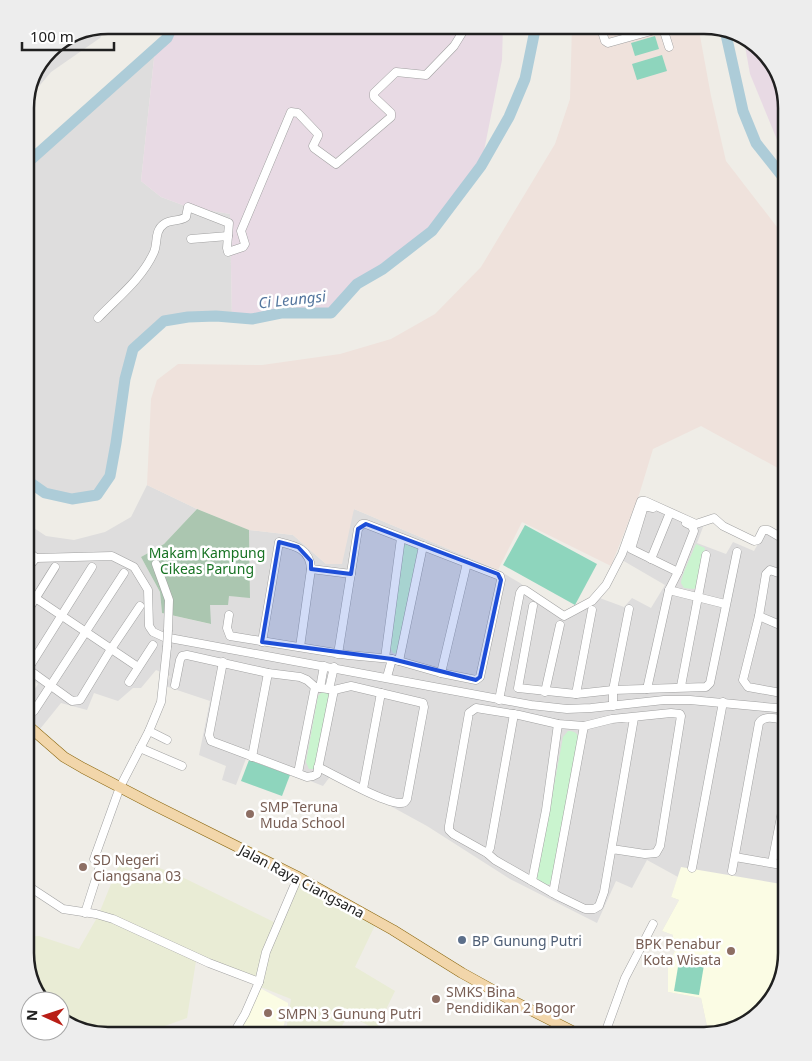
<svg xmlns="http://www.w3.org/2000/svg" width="812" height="1061" font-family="'Noto Sans',sans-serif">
  <rect width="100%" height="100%" fill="#efede7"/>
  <g fill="#dedddd">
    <polygon points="108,25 100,38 51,72 25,103 53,46"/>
    <polygon points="155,49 141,181 161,197 188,207 230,214 232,319 216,316 188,317 164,321 133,349 125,379 116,443 110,476 97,495 72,499 45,493 25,479 25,165"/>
    <polygon points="147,485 197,509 164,544 141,557 160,592 162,613 210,624 210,605 229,596 250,597 249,530 293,535 326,564 354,509 498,570 520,583 564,618 597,597 624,607 632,598 651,608 665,585 622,560 643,500 703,527 697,543 726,554 733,542 754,551 765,531 787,544 787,953 776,994 750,1022 712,1034 708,1031 701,998 668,992 668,966 676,948 671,944 673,935 662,931 679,900 671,897 678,877 647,860 632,888 616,881 597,923 510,879 427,826 332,774 323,786 247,756 236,785 222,780 226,766 199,755 210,701 165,686 170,676 156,670 141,688 133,688 118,701 94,693 87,710 61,703 40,729 25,712 25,704 38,684 25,674 25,522 46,536 74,540 105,532 131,517"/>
  </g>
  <g fill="#e8dae4">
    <polygon points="173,25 503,25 502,60 481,166 432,231 395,259 357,284 331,313 281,313 252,319 232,319 230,214 188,207 161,197 141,181 155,49 167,38"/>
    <polygon points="743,35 773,62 787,108 787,156 778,142 750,74"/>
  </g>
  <g fill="#fbfce4">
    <polygon points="681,867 787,885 787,953 777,991 750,1022 712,1034 708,1031 701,998 668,992 668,966 676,948 671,944 673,935 662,931 679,900 671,897"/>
    <polygon points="260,988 288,1003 288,1010 283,1028 282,1028 279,1036 235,1036"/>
  </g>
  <polygon fill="#efe2dc" points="572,25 698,25 711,96 726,161 787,240 787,473 701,426 653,449 639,495 611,566 522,522 498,570 354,509 342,564 326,564 293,535 249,530 197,509 147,485 151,399 157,380 178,364 262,365 340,354 391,339 435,314 481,267 555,144 570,99"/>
  <polygon fill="#e9ecd5" points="122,857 152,865 182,877 276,923 297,870 379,917 355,967 395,991 376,1030 348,1014 337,1036 288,1036 286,1031 291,999 196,961 187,1018 162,1027 157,1036 103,1036 67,1025 60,1019 60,1001 41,1001 39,999 25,953 25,937 39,936 79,949 98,916"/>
  <polygon fill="#abc6b0" points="197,509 249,530 250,598 229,596 228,605 210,605 211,624 162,613 160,592 141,557 164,544"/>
  <g fill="#caf4cf">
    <polygon points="405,544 419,549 398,654 393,653 390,647 403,546"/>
    <path d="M696,544L705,548L696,588L693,589L684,588L681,583C682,574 692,554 696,544Z"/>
    <polygon points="323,691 327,691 330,694 317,769 309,769 306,762 318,696"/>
    <path d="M568,731C575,731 577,733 579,739L552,881L550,884L547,885L538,882L537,878L563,737Z"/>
  </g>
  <g fill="#8ed5bd">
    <polygon points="655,36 659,49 635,56 631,43"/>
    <polygon points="662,55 667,71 637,80 632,64"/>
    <polygon points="525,525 597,564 575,605 503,565"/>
    <polygon points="249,760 290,775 282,796 241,781"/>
    <polygon points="679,961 704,965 699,995 674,991"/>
  </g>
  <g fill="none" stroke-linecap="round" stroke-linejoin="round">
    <g stroke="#adccd8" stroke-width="11">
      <polyline points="725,30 743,111 756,143 787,182"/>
      <polyline points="25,165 167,38 173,25"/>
      <polyline points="25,479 45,493 72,499 97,495 110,476 116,443 125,379 133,349 164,321 188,317 216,316 252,319 281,313 331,313 357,284 383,269 432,231 481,166 509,117 525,79 536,25"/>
    </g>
    <defs>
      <g id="minor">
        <polyline points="600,25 605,41 608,43 662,28"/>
        <polyline points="631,25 634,35"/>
        <polyline points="662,25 669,47"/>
        <polyline points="94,30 101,28"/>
        <polyline points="50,52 56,45"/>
        <polyline points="191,239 228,236"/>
        <path d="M98,318C117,298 142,279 154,252C158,243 154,231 164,224C170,219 179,222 186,217L188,207L229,223L227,248L228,252L243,247L245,244L241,231L291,112L298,113L318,134V136L313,146L314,148L336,164L391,117V113L374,97V93L396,72L426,75L454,46L467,25"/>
        <polyline points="653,508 644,506 631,549 678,572"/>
        <polyline points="25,549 36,558 112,556 134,567 148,590 149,626 153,632 164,637 531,705 567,709 591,708 664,700 690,700 787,709"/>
        <polyline points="651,559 669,515"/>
        <polyline points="156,564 169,600 168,630"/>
        <polyline points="311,569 351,574"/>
        <polyline points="25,571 36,558"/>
        <polyline points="669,590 725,604"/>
        <polyline points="25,591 138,667"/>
        <polyline points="533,606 518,688 576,694 613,690 706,687 710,683 737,552"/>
        <polyline points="25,615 55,567"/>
        <polyline points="229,615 227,628 230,636 348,655 392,659 441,673 476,680 480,677 501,580 500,576 366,524 362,524 358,529 338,654"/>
        <polyline points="759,616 787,628"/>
        <path d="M262,642L279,542C296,546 310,549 311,569L300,647"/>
        <polyline points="385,658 401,538"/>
        <polyline points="399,661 423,546"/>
        <polyline points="223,662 209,735 211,741 307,777 313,776 317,774 334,690"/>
        <polyline points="25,667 72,701 80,700 111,649 140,606"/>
        <polyline points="28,669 92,567"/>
        <polyline points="441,673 467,563"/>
        <polyline points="387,677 392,659"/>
        <polyline points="129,682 153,645"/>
        <path d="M175,685L180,660L182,656L187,655L268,673L300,677L307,680L315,687L334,690L351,686L423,703L424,707L407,799C405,802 405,803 401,803C385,804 335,775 318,767"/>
        <polyline points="681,686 706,555"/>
        <polyline points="320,688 324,666"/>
        <polyline points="329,689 334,667"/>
        <polyline points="647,689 669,590 678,572 694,531 692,526 686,523"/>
        <polyline points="545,692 560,625"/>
        <polyline points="576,694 592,610"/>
        <polyline points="787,694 748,687 743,680 759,616 766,574 770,570 787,576"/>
        <polyline points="499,700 520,593 522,590 525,590 564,616 592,601 606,585 622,554 641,501 645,501 696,524 714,518 723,526 754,541 758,540 763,530 768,530 787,541"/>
        <polyline points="613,706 613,690 629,609"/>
        <polyline points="34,711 124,573"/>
        <polyline points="149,731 167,740"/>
        <polyline points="140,748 182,766"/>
        <polyline points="252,757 268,673"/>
        <polyline points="298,773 315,687"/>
        <polyline points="363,789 381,693"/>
        <polyline points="612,849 645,854 656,853 660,846 681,716 680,714 671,713 612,719 584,726 558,724 519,715 476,708 469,713 449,826 449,830 453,834 487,853 495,860 558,896 585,909 594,909 599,906 604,892 634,718"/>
        <polyline points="487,853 490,848 514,714"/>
        <polyline points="735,857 787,866"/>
        <polyline points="94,859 120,787 149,731 161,702 167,647"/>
        <polyline points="772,863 787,786"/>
        <polyline points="692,868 723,702"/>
        <path d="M732,871L759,723C765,714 778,719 787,721"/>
        <polyline points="532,881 546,810 558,724"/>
        <polyline points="25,884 63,909 96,914 113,919 209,963 259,982"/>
        <polyline points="553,893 584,726"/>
        <polyline points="85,913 100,866 101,861 96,854"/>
        <polyline points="232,1036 245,1014 259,982 266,952 298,877"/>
        <polyline points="555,1036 561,1026"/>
        <polyline points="604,1036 625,978 653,924"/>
      </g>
      <polyline id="major" points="25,723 64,757 83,768 154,805 298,877 393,930 462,973 511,1000 582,1036"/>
    </defs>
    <use href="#minor" stroke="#a1a1a1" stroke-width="9"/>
    <use href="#major" stroke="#8b6811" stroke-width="11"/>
    <use href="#minor" stroke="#fff" stroke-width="8"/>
    <use href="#major" stroke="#f2d6aa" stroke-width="10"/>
    <defs>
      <polyline id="minor-bridge" points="167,647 168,630"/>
    </defs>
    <use href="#minor-bridge" stroke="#a1a1a1" stroke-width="9" stroke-linecap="butt"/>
    <use href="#minor-bridge" stroke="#fff" stroke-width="8"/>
  </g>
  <path fill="#1d4ed8" fill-opacity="0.2" stroke="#1d4ed8" stroke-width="4" stroke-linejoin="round" d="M366,524L498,574L501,580L480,677L476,680L392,659L262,642L279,542L298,547L311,561V569L351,574L358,529Z"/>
  <g fill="#8d6e63" stroke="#fff" stroke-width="2">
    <circle cx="250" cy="814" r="5"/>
    <circle cx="83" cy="867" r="5"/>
    <circle cx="731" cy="951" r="5"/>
    <circle cx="436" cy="999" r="5"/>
    <circle cx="268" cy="1013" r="5"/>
  </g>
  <circle fill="#5c6f8a" stroke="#fff" stroke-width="2" cx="462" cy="940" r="5"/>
  <g text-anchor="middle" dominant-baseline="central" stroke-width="5" stroke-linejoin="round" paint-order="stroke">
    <g font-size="14" fill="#187324" stroke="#fff">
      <text x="207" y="552">Makam Kampung<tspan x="207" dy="16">Cikeas Parung</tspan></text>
    </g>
    <g font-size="14" fill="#785e54" stroke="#fff" text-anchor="start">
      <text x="260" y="806">SMP Teruna<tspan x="260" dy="16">Muda School</tspan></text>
      <text x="93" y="859">SD Negeri<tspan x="93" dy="16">Ciangsana 03</tspan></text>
      <text x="721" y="943" text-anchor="end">BPK Penabur<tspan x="721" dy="16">Kota Wisata</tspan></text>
      <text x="446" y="991">SMKS Bina<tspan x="446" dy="16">Pendidikan 2 Bogor</tspan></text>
      <text x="278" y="1013">SMPN 3 Gunung Putri</text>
    </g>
    <g font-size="14" fill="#202020" stroke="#fff">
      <text transform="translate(302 881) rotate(28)">Jalan Raya Ciangsana</text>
    </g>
    <g font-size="14" fill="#4e5e75" stroke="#fff" text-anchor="start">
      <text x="472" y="940">BP Gunung Putri</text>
    </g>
    <g font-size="15" font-style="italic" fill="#53759e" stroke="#fff">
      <text transform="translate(292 299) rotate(-6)">Ci Leungsi</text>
    </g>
  </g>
  <path d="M0 0H812V1061H0ZM108 34H704A74 74 0 0 1 778 108V953A74 74 0 0 1 704 1027H108A74 74 0 0 1 34 953V108A74 74 0 0 1 108 34Z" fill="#ededed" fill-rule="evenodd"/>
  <path fill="none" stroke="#202020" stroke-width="2.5" d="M108 34H704A74 74 0 0 1 778 108V953A74 74 0 0 1 704 1027H108A74 74 0 0 1 34 953V108A74 74 0 0 1 108 34Z"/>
  <g transform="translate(45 1016) rotate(273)"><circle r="24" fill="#ffffff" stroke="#a6a6a6"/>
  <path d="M0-4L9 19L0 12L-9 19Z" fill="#b91e16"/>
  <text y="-8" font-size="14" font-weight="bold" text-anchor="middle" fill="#202020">N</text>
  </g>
  <path d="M22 42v8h92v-8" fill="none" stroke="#202020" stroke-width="2.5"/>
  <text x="30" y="42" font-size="15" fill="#202020" stroke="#ffffff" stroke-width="4" paint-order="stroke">100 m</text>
</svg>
